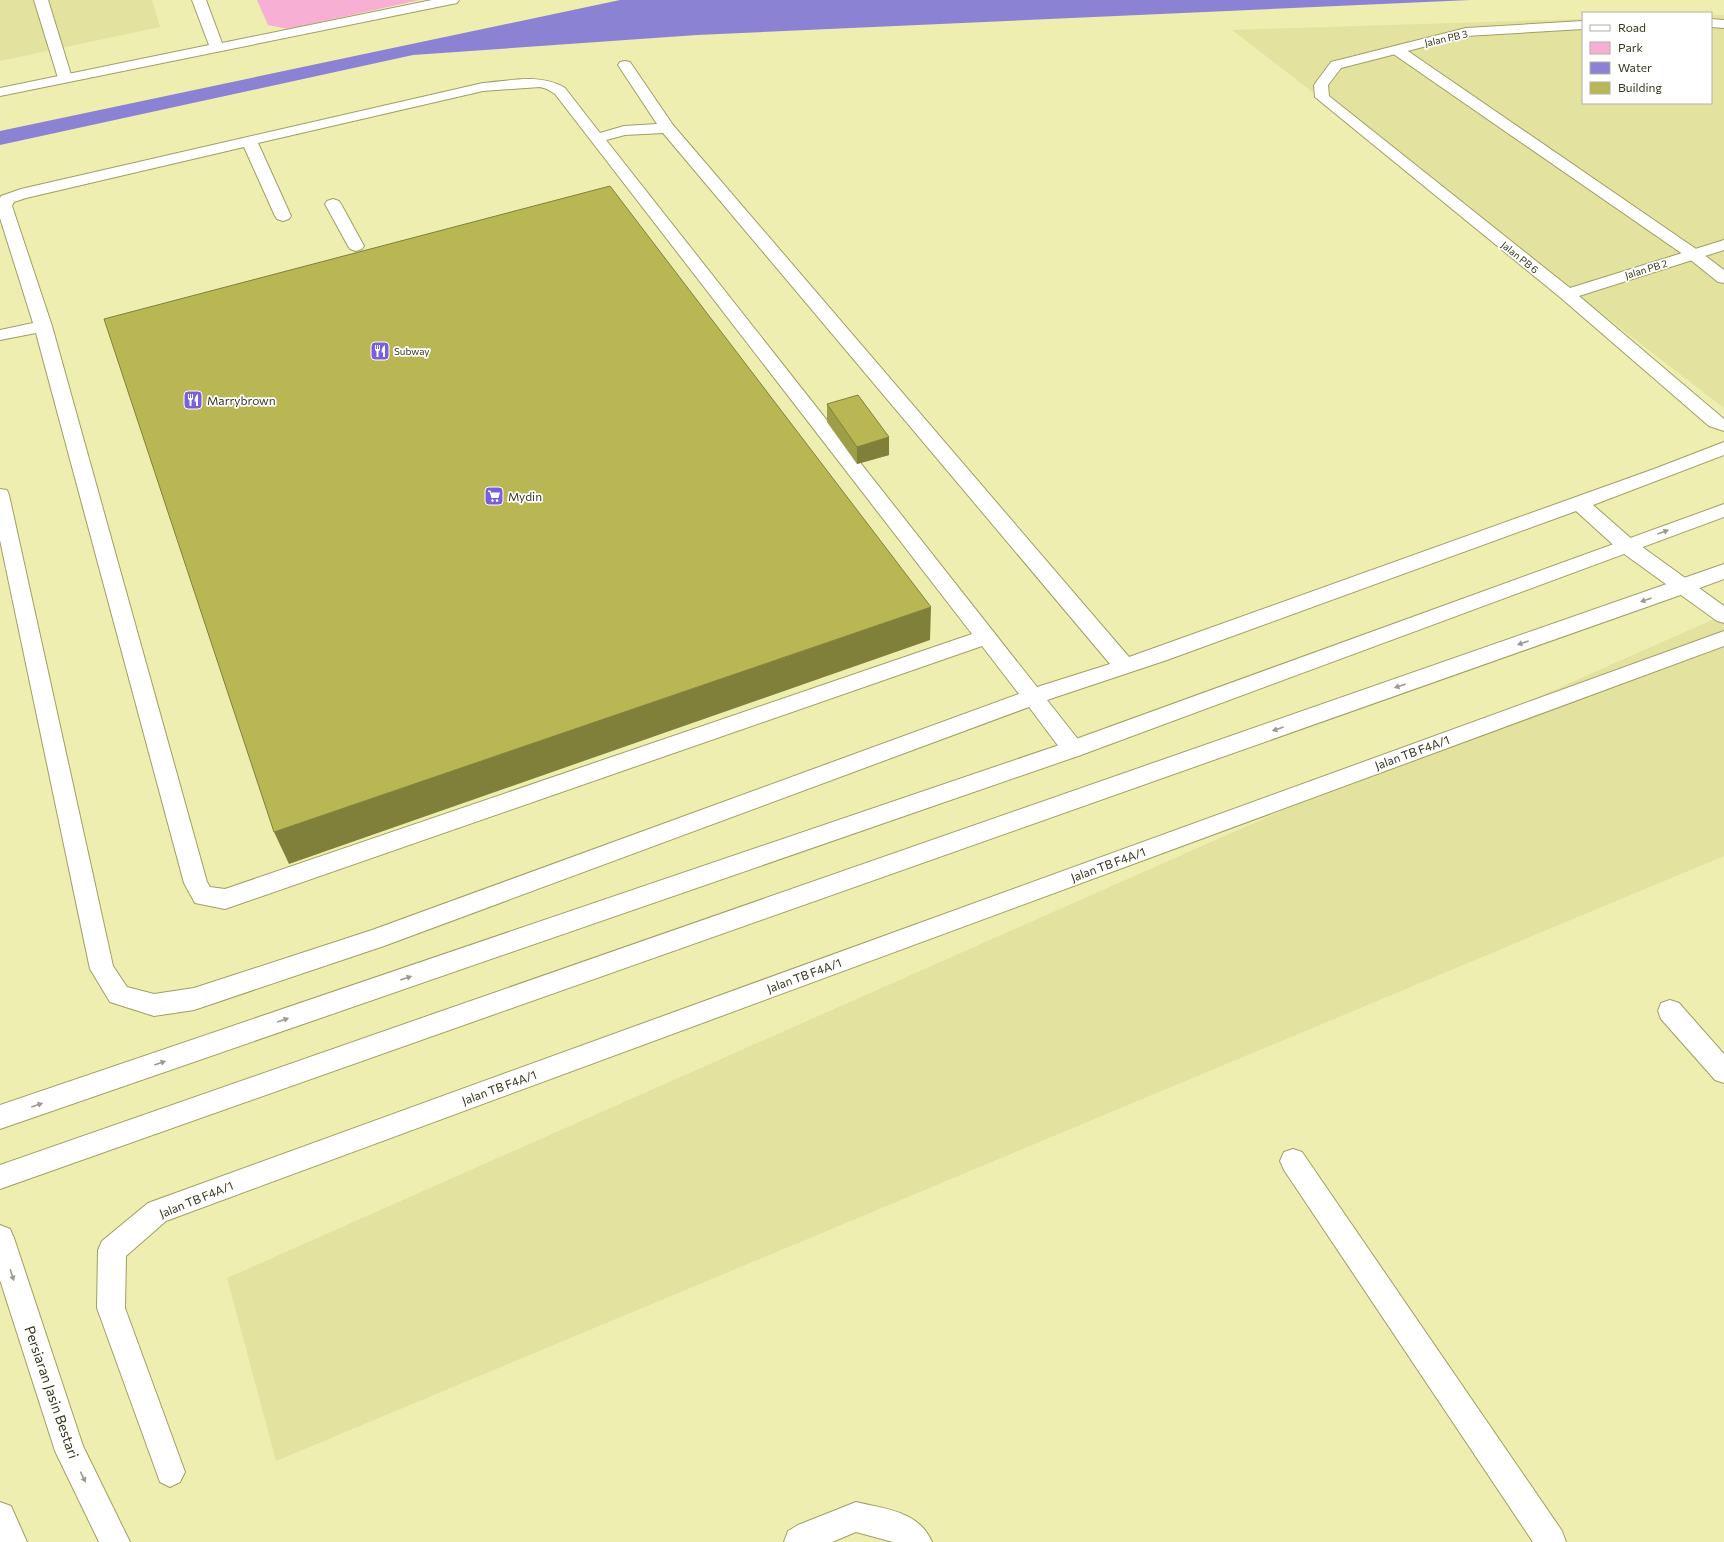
<svg xmlns="http://www.w3.org/2000/svg" width="1724" height="1542" font-family="Commissioner,sans-serif">
  <rect width="100%" height="100%" fill="#edeeb0"/>
  <g fill="#e3e39f">
    <polygon points="0,0 152,0 160,27 0,61"/>
    <polygon points="1711,15 1724,15 1724,408 1232,30 1583,19 1583,103 1711,103"/>
    <polygon points="1721,616 1724,619 1724,856 276,1461 227,1278"/>
  </g>
  <polygon fill="#f7afd3" points="257,0 420,0 288,29 268,25"/>
  <polygon fill="#8c82d4" points="620,0 1470,0 697,35 413,55 0,145 0,131"/>
  <g fill="none" stroke-linecap="round" stroke-linejoin="round">
    <defs>
      <g id="service">
        <polygon points="34,0 48,0 72,78 70,81 65,82 60,81 58,78"/>
        <polygon points="1397,46 1402,47 1699,251 1724,270 1724,283 1718,282 1687,257 1392,53 1390,50 1392,47"/>
        <path d="M625,61L630,62L673,125L1129,657L1654,469L1724,442V455L1593,505L1634,541L1637,546L1634,551L1627,553L1620,551L1576,511L1167,660L1047,700L1081,743L1084,749L1081,755L1073,757L1065,755L1029,707L384,946L194,1010L154,1016L110,1002L90,969L0,540V489L7,490L9,495L113,966L127,987L154,994L194,988L372,930L1019,694L982,646L225,909L195,903L184,883L36,333L0,340V330L33,323L0,218V198L1,196L21,189L483,83C510,81 541,73 565,88L600,133L624,126L657,124L618,65L620,62ZM540,87L547,89L555,94L972,634L225,889L210,887L207,882L52,326L12,206L14,202L26,198L244,147L275,216L277,219L283,221L289,219L291,216L258,143L483,91ZM663,133L1110,664L1037,687L606,140L625,135Z"/>
        <polygon points="333,199 339,201 341,204 364,246 362,249 356,251 350,249 348,246 325,204 327,201"/>
      </g>
      <g id="minor">
        <polygon points="192,0 206,0 222,43 432,0 459,0 457,3 452,4 0,96 0,88 209,45"/>
        <polygon points="1711,19 1724,20 1724,28 1711,27"/>
        <polygon points="1583,21 1583,29 1466,36 1341,68 1328,85 1329,96 1570,288 1724,240 1724,250 1579,296 1724,419 1724,431 1709,426 1561,298 1315,97 1314,85 1331,62 1466,28"/>
        <polygon points="1627,539 1634,541 1724,606 1724,623 1717,621 1620,551 1617,546 1620,541"/>
        <polygon points="1724,631 1724,646 166,1221 126,1256 125,1308 185,1472 180,1482 170,1487 160,1482 97,1308 98,1250 102,1241 148,1203"/>
        <polygon points="1670,1000 1679,1003 1724,1054 1724,1083 1715,1080 1661,1019 1658,1011 1661,1003"/>
        <polygon points="1293,1149 1302,1152 1562,1531 1566,1542 1533,1542 1284,1170 1280,1161 1284,1152"/>
        <path d="M856,1502C885,1509 919,1511 932,1542H893L856,1532L832,1542H784L788,1531L798,1525Z"/>
      </g>
      <g id="tertiary">
        <polygon points="1724,504 1724,517 1081,755 0,1129 0,1105 1065,743"/>
        <polygon points="1724,564 1724,579 1689,592 0,1189 0,1165"/>
        <polygon points="0,1225 10,1229 14,1238 83,1446 130,1542 99,1542 55,1451 0,1280"/>
        <polygon points="0,1502 11,1506 27,1542 0,1542"/>
      </g>
    </defs>
    <use href="#service" stroke="#9f9f64" stroke-width="2"/>
    <use href="#minor" stroke="#9f9f64" stroke-width="2"/>
    <use href="#tertiary" stroke="#9f9f64" stroke-width="2"/>
    <use href="#service" fill="#fff" fill-rule="evenodd"/>
    <use href="#minor" fill="#fff" fill-rule="evenodd"/>
    <use href="#tertiary" fill="#fff" fill-rule="evenodd"/>
  </g>
  <polygon fill="#9e9d48" points="827,404 889,437 889,455 857,464 827,422"/>
  <g fill="#81803b">
    <polygon points="889,437 889,455 857,464 857,447"/>
    <polygon points="931,607 930,640 289,864 274,832"/>
  </g>
  <g fill="#b8b754" stroke="#81803b">
    <polygon points="610,186 931,607 274,832 104,319"/>
    <polygon points="858,395 889,437 857,447 827,404"/>
  </g>
  <defs><path id="oneway-solid" d="M-6-.8H1V-3.2L6.5 0L1 3.2V.8H-6Z"/></defs>
  <g fill="#9a9a8e">
    <use href="#oneway-solid" transform="translate(1663 532) rotate(-20)"/>
    <use href="#oneway-solid" transform="translate(1646 600) rotate(161)"/>
    <use href="#oneway-solid" transform="translate(1523 643) rotate(161)"/>
    <use href="#oneway-solid" transform="translate(1400 686) rotate(161)"/>
    <use href="#oneway-solid" transform="translate(1278 729) rotate(161)"/>
    <use href="#oneway-solid" transform="translate(406 978) rotate(-19)"/>
    <use href="#oneway-solid" transform="translate(283 1020) rotate(-19)"/>
    <use href="#oneway-solid" transform="translate(160 1063) rotate(-19)"/>
    <use href="#oneway-solid" transform="translate(37 1105) rotate(-19)"/>
    <use href="#oneway-solid" transform="translate(12 1275) rotate(72)"/>
    <use href="#oneway-solid" transform="translate(83 1477) rotate(64)"/>
  </g>
  <defs>
    <symbol id="restaurant-square" viewBox="-11 -11 22 22"><rect x="-9" y="-9" width="18" height="18" rx="4" fill="#7860db" stroke="#fff"/><path d="M-5-6h1v4h1v-4h1v4h1v-4h1v5L-1.5 .5V6h-2V.5L-5-1ZM5-6V6H3V1.5H1.5Q1.5-4 5-6Z" fill="#fff"/></symbol>
    <symbol id="supermarket-square" viewBox="-11 -11 22 22"><rect x="-9" y="-9" width="18" height="18" rx="4" fill="#7860db" stroke="#fff"/><path d="M-6-5.5h2.5l.6 2H6L4.5 2H-2.5L-4.4-4H-6ZM-1.5 3.2a1.3 1.3 0 1 0 .1 0ZM3 3.2a1.3 1.3 0 1 0 .1 0Z" fill="#fff"/></symbol>
  </defs>
  <g fill-rule="evenodd">
    <use href="#restaurant-square" x="369" y="340" width="22" height="22"/>
    <use href="#restaurant-square" x="182" y="389" width="22" height="22"/>
    <use href="#supermarket-square" x="483" y="485" width="22" height="22"/>
  </g>
  <g text-anchor="middle" dominant-baseline="central" stroke-width="3.5" stroke-linejoin="round" paint-order="stroke">
    <g font-size="10" fill="#36361e" stroke="#fff">
      <text transform="translate(1446 38) rotate(-13)">Jalan PB 3</text>
      <text transform="translate(1520 257) rotate(39)">Jalan PB 6</text>
      <text transform="translate(1646 269) rotate(-17)">Jalan PB 2</text>
    </g>
    <g font-size="10" fill="#36361e" stroke="#fff" text-anchor="start">
      <text x="394" y="351">Subway</text>
    </g>
    <g font-size="12" fill="#36361e" stroke="#fff" text-anchor="start">
      <text x="207" y="400">Marrybrown</text>
      <text x="508" y="496">Mydin</text>
    </g>
    <g font-size="12" fill="#36361e" stroke="#fff">
      <text transform="translate(1412 752) rotate(-20)">Jalan TB F4A/1</text>
      <text transform="translate(1108 864) rotate(-20)">Jalan TB F4A/1</text>
      <text transform="translate(804 975) rotate(-20)">Jalan TB F4A/1</text>
      <text transform="translate(499 1087) rotate(-20)">Jalan TB F4A/1</text>
      <text transform="translate(196 1199) rotate(-22)">Jalan TB F4A/1</text>
    </g>
    <g font-size="14" fill="#36361e" stroke="#fff">
      <text transform="translate(52 1392) rotate(71)">Persiaran Jasin Bestari</text>
    </g>
  </g>
  <rect x="1582" y="12" width="130" height="92" fill="#ffffff" stroke="#afafa5"/>
  <rect x="1590" y="25" width="20" height="6" fill="#ffffff" stroke="#afafa5"/>
  <text x="1618" y="32" font-size="12" fill="#36361e">Road</text>
  <rect x="1590" y="42" width="20" height="12" fill="#f7afd3" stroke="#afafa5"/>
  <text x="1618" y="52" font-size="12" fill="#36361e">Park</text>
  <rect x="1590" y="62" width="20" height="12" fill="#8c82d4" stroke="#afafa5"/>
  <text x="1618" y="72" font-size="12" fill="#36361e">Water</text>
  <rect x="1590" y="82" width="20" height="12" fill="#b8b754" stroke="#afafa5"/>
  <text x="1618" y="92" font-size="12" fill="#36361e">Building</text>
</svg>
